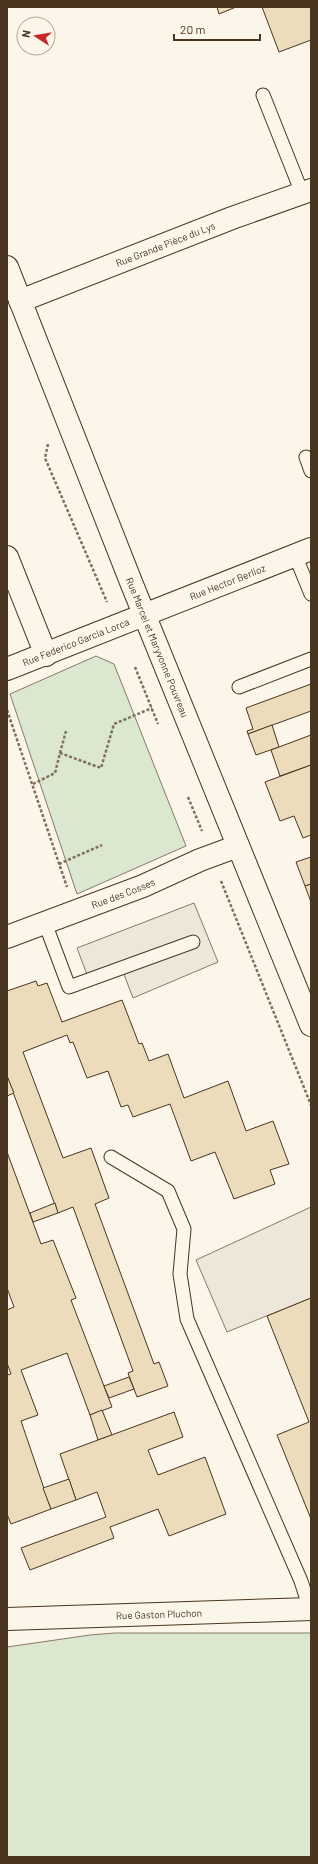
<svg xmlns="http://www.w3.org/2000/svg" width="318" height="1864" font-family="Barlow,sans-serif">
  <rect width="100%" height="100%" fill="#fbf6e9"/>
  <g fill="#dce7d0" stroke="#887966">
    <polygon points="96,656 114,664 186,846 77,894 10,694"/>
    <polygon points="115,1633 311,1633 311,1857 7,1857 7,1647 90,1635"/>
  </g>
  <g fill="#ede7d9" stroke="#887966">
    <polygon points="194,903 218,962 133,998 122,969 89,980 77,948"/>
    <polygon points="311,1207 311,1298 227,1332 196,1260"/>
  </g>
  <g fill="#ecdcbc" stroke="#4a3520">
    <polygon points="217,7 236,7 219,14"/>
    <polygon points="262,7 311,7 311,40 279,52"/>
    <polygon points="311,684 311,711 248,734 247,731 253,729 246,708"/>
    <polygon points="272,725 279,747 256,755 248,734"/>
    <polygon points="311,735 311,765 280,776 271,750"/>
    <polygon points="311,765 311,835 303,838 294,816 280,821 265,782"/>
    <polygon points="311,857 311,884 305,886 296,862"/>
    <polygon points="311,884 311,902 305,886"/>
    <polygon points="36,981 38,986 47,983 62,1022 122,1000 139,1044 142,1043 149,1061 168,1054 184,1098 228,1081 246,1131 273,1121 289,1164 270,1170 275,1184 234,1199 215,1152 191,1161 170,1104 133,1117 128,1105 121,1107 108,1071 87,1078 73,1042 70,1043 67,1035 23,1052 63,1158 91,1148 109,1198 95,1204 154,1364 159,1362 168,1386 137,1397 128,1373 133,1371 73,1207 58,1213 7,1076 7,991"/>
    <polygon points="7,1076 14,1093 7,1096"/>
    <polygon points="7,1152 41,1244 53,1240 76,1298 71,1300 112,1407 90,1415 67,1353 21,1370 38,1415 21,1421 51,1509 11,1524 7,1514 7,1375 11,1374 7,1363 7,1310 14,1307 7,1288"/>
    <polygon points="55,1203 58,1213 33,1222 30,1213"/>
    <polygon points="311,1298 311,1519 277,1435 309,1422 267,1316"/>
    <polygon points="129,1377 134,1389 109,1398 104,1386"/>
    <polygon points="102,1410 112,1435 98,1440 90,1415"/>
    <polygon points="174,1412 183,1437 148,1450 158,1475 205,1457 226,1514 169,1536 158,1509 110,1527 114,1538 30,1570 21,1548 106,1517 97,1492 76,1500 60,1454"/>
    <polygon points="69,1479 76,1500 51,1509 43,1488"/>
  </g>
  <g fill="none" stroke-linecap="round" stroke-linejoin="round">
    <defs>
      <g id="lane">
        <polyline points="263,95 302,193"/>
        <polyline points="306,457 311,471"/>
        <polyline points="295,555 311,594"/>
        <polyline points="239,687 311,659"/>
        <polyline points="45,923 69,987 193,942"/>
        <polyline points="111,1157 168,1191 184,1229 180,1274 187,1319 301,1581 310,1609"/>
      </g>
      <g id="street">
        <path id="s1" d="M7,267L131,582L311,1025"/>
        <path id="s2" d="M20,301L232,218L311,190"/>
        <polyline points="7,557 46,655"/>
        <path id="s3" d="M7,669L311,549"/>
        <path id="s4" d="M7,937L143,886L200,860L238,846"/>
        <path id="s5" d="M7,1619L311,1609"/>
      </g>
    </defs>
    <use href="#lane" stroke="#4a3520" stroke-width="15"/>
    <use href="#street" stroke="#4a3520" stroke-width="24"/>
    <g stroke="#7f6f5c" stroke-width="2.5" stroke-dasharray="3 2" stroke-linecap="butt">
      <polyline points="48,444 45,458 107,602"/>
      <polyline points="135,667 158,724"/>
      <polyline points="7,710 67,887"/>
      <polyline points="60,753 66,731"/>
      <polyline points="33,784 55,773 60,753 101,768 114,724 152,708"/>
      <polyline points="188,797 202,831"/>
      <polyline points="59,864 102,845"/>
      <polyline points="221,881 311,1105"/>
    </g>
    <use href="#lane" stroke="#fbf6e9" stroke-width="13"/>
    <use href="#street" stroke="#fbf6e9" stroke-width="22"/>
  </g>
  <g text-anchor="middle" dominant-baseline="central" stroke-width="3" stroke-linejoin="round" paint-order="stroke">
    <g font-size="10" fill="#4a3520" stroke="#fbf6e9">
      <text stroke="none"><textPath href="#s2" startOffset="156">Rue Grande Pièce du Lys</textPath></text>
      <text stroke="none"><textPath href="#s3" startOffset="237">Rue Hector Berlioz</textPath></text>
      <text stroke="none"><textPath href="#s3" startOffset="74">Rue Federico Garcia Lorca</textPath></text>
      <text stroke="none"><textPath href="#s1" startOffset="409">Rue Marcel et Maryvonne Pouvreau</textPath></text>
      <text stroke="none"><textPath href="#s4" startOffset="124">Rue des Cosses</textPath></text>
      <text stroke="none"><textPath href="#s5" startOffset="152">Rue Gaston Pluchon</textPath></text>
    </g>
  </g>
  <rect width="318" height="1864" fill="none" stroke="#4a3520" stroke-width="16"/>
  <g transform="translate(36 36) rotate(282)"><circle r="19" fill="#fbf6e9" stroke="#b4a999"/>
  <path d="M0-3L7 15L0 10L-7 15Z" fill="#c62828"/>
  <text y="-6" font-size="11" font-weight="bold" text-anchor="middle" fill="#4a3520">N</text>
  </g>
  <path d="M174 34v6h86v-6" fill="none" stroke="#4a3520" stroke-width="2"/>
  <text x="180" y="34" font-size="12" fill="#4a3520" stroke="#fbf6e9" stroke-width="3" paint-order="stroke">20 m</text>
</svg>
